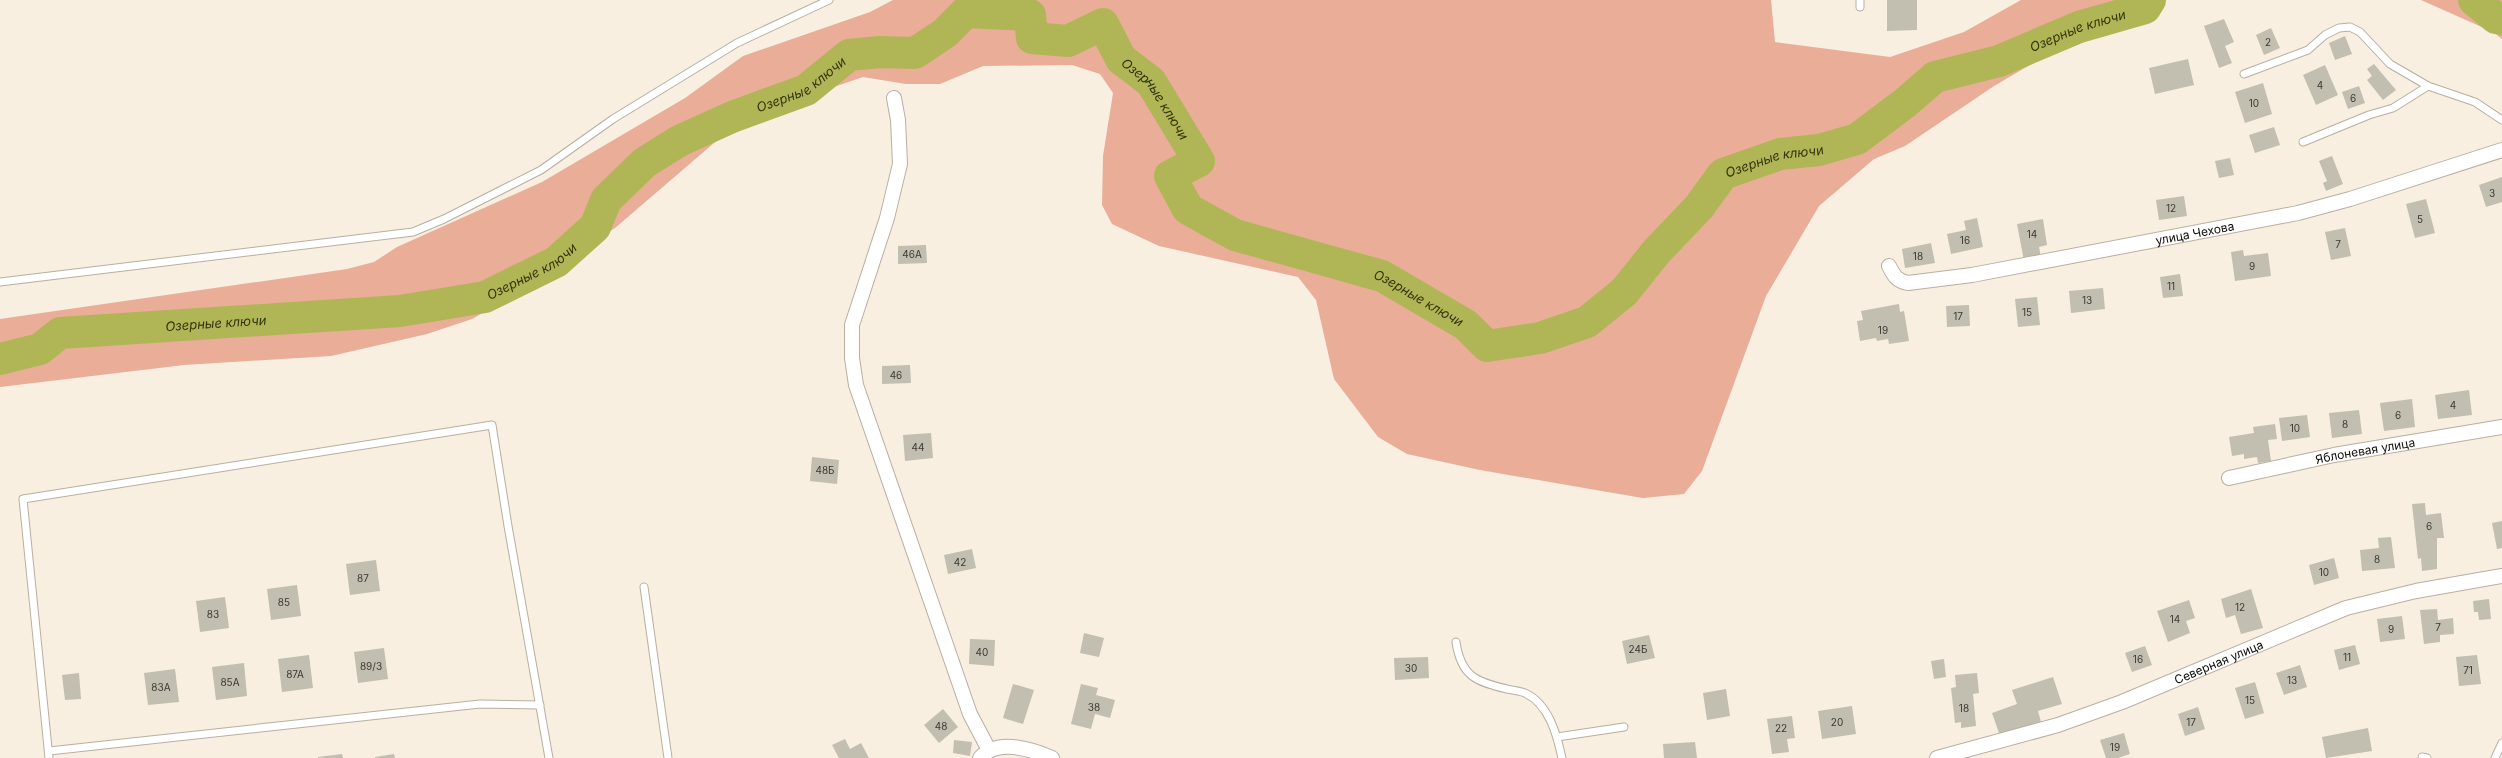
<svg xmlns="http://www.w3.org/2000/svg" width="2502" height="758" font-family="Inter,sans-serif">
  <rect width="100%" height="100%" fill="#f8efe1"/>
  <g fill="#e9ad98">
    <polygon points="893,0 1771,0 1775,42 1890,57 1964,32 2021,0 2156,0 2109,35 2062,46 1994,86 1905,146 1874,159 1819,206 1766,296 1702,471 1684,494 1643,498 1619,494 1480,470 1407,454 1378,437 1334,379 1316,300 1298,277 1159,246 1112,224 1102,205 1103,156 1113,93 1100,74 1072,65 983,66 940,84 906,84 863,77 816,93 728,131 615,228 520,291 472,319 427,334 331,356 184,365 0,387 0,319 347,269 374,262 397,247 542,182 685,98 743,56 870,12"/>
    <polygon points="2421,0 2502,0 2502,39 2493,32"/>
  </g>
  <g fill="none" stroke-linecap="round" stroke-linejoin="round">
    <g stroke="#b0b656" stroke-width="32">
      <polyline points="2474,0 2496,18 2502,19"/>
      <path id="s1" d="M0,359L40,349L60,333L400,311L485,297L556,262L595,227L606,200L644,163L679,141L732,117L806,90L849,55L880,52L915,53L945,33L966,12L1030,15L1032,38L1068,41L1103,24L1121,59L1151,82L1199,161L1170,176L1188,209L1235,235L1382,276L1466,325L1487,346L1540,338L1587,322L1624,292L1657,251L1699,207L1723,174L1780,154L1819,150L1857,139L1905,103L1935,77L1999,61L2079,27L2145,8L2150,0"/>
    </g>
  </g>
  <g fill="#c2beb0">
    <polygon points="1887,0 1917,0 1917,30 1887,31"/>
    <polygon points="2224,19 2234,42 2225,46 2232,63 2219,68 2204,26"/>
    <polygon points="2271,28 2280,48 2264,55 2256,35"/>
    <polygon points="2345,36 2352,54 2335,60 2329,43"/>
    <polygon points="2188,59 2194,85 2155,94 2149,68"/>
    <polygon points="2374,64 2396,90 2383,100 2367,80 2372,76 2367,69"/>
    <polygon points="2325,65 2338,95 2316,105 2303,75"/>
    <polygon points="2263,83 2272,114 2245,123 2235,92"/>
    <polygon points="2359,86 2365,103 2348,109 2342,92"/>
    <polygon points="2274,127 2280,145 2255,153 2249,135"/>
    <polygon points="2332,156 2343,184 2326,191 2323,183 2327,181 2319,161"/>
    <polygon points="2230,158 2234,175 2219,178 2215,161"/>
    <polygon points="2502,177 2502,202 2486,207 2479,185"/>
    <polygon points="2184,196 2187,216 2159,220 2156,200"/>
    <polygon points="2426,199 2435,233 2415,238 2406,204"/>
    <polygon points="1977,218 1983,247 1951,254 1947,234 1966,230 1964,221"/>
    <polygon points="2043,219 2047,245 2039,247 2041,258 2024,261 2017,224"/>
    <polygon points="2345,228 2351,256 2331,260 2325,232"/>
    <polygon points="1931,243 1935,263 1905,268 1902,249"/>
    <polygon points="926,245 927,263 898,264 898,246"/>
    <polygon points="2243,250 2244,256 2268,253 2271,276 2235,281 2231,252"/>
    <polygon points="2180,274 2183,296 2163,298 2160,277"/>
    <polygon points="2103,288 2105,309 2071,313 2069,291"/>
    <polygon points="2037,297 2040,325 2018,327 2015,299"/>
    <polygon points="1899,304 1900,312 1904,311 1909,341 1889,344 1888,339 1877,341 1876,338 1860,341 1857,321 1863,320 1861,311"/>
    <polygon points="1969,305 1970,326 1947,327 1946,306"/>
    <polygon points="910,365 911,383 882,384 882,366"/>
    <polygon points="2469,390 2472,415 2438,419 2435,395"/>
    <polygon points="2412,399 2415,427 2384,431 2380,403"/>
    <polygon points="2359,410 2362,434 2332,438 2329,413"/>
    <polygon points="2307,415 2310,437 2282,441 2279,418"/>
    <polygon points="2275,424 2277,439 2268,440 2271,461 2258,463 2257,457 2244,459 2244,454 2232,456 2229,437 2254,433 2253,427"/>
    <polygon points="931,433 933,458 905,461 903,435"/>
    <polygon points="812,457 839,460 837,484 810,481"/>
    <polygon points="2425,503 2426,515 2441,513 2444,538 2437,538 2437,569 2422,571 2421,558 2418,559 2412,504"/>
    <polygon points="2502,521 2502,548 2497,549 2492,523"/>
    <polygon points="2391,537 2395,568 2362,571 2360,550 2379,548 2378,538"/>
    <polygon points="972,549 976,568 948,574 944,555"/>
    <polygon points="2334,558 2339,578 2314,585 2309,565"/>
    <polygon points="376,560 380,591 350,595 346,564"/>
    <polygon points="297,585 301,616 271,620 267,589"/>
    <polygon points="2251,589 2263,628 2241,634 2235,615 2226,618 2221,599"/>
    <polygon points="225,597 229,628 200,632 196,601"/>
    <polygon points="2489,599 2491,619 2479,620 2478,612 2474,612 2473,601"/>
    <polygon points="2189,600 2195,618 2186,621 2190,633 2168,642 2157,611"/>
    <polygon points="2437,609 2438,620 2453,618 2454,634 2440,635 2440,642 2424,644 2420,610"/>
    <polygon points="2402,616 2405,639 2380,642 2377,619"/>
    <polygon points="1084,633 1104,638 1099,657 1080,653"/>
    <polygon points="1649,635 1655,658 1627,664 1622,641"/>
    <polygon points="970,639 995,640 994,666 969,664"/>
    <polygon points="2355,645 2360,664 2339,670 2334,650"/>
    <polygon points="2145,646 2152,665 2132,672 2125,653"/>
    <polygon points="384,648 388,679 358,683 354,652"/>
    <polygon points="309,655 313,688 282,692 278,659"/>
    <polygon points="2477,655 2481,684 2459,686 2456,657"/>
    <polygon points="1428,657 1429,678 1395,680 1394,658"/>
    <polygon points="1944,659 1946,677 1934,679 1931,661"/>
    <polygon points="244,663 247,696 216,700 212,667"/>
    <polygon points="2300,665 2307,687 2284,695 2276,673"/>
    <polygon points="175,669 179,702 148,705 144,673"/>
    <polygon points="79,673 81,699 65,700 62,675"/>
    <polygon points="1977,673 1979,693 1973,694 1976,726 1961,728 1961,722 1955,723 1951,688 1956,687 1955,675"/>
    <polygon points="2053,677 2062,704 2038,711 2041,722 2000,736 1992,713 2017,704 2012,690"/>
    <polygon points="2255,682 2264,713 2245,719 2235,688"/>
    <polygon points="1013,684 1034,690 1023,724 1003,718"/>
    <polygon points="1081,684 1098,688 1096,695 1115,700 1110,718 1095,714 1091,729 1071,724"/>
    <polygon points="1726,689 1730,716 1707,720 1703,693"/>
    <polygon points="1852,706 1856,734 1822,739 1818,711"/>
    <polygon points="2198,707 2205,729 2185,736 2178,714"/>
    <polygon points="943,709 958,727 939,743 924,725"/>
    <polygon points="1792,716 1795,738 1787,739 1789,752 1772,754 1767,719"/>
    <polygon points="2368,728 2372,751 2326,758 2322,737"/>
    <polygon points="2124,733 2130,754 2118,758 2106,758 2100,740"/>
    <polygon points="845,739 850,749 861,743 869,758 839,758 832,745"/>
    <polygon points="954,740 972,742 970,756 953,753"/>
    <polygon points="1695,742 1697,758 1664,758 1663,744"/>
    <polygon points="342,754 343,758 318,758 318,757"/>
    <polygon points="394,754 395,758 375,758 375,757"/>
  </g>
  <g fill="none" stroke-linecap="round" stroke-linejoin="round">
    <defs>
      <g id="service">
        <polyline points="1860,0 1860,7"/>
        <polyline points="2244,74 2308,50 2325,35 2339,28 2350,27 2360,32 2390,64 2428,86 2475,102 2502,120"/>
        <polyline points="2303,142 2369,115 2393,108 2428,86"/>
        <polyline points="0,282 413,232 444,219 541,170 613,119 737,43 829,0"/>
        <polyline points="644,587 668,758"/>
        <path d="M1456,642C1461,676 1476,682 1507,689C1513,690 1520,691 1525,693C1549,704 1557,735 1562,758"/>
        <polyline points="1557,737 1624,727"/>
        <polyline points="49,751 480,704 540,705"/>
        <polyline points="2422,757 2427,758"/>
        <polyline points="49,758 23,499 492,425 508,526 549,758"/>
        <polyline points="2495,758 2502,743"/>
      </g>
      <g id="minor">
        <polyline points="894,98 898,120 900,164 887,218 852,325 852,358 856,385 970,714 989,750"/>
        <path id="s2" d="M1889,266C1894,276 1897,281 1908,283L1972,275L2298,213L2350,199L2502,150"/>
        <path id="s3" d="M2229,478L2334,455L2502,427"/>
        <path d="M980,758C998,738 1031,749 1052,758"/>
        <path id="s4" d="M1937,758L2058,725L2122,702L2346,608L2416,591L2502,576"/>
      </g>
    </defs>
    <use href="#service" stroke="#b8afa2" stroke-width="9"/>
    <use href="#minor" stroke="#b8afa2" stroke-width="16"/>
    <use href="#service" stroke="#fff" stroke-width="7"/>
    <use href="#minor" stroke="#fff" stroke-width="14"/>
  </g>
  <g text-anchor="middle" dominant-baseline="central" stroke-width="4" stroke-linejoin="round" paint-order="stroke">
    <g font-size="10" fill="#3c3832">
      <text x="2268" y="42">2</text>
      <text x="2320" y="85">4</text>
      <text x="2353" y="98">6</text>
      <text x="2254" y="103">10</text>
      <text x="2492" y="193">3</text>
      <text x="2171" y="208">12</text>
      <text x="2420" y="219">5</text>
      <text x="2032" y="234">14</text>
      <text x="1965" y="240">16</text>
      <text x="2338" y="244">7</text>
      <text x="912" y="254">46А</text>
      <text x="1918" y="256">18</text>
      <text x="2252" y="266">9</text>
      <text x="2171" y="286">11</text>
      <text x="2087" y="300">13</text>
      <text x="2027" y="312">15</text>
      <text x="1958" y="316">17</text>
      <text x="1883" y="330">19</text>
      <text x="896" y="375">46</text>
      <text x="2453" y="405">4</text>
      <text x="2398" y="415">6</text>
      <text x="2345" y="424">8</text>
      <text x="2295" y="428">10</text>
      <text x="918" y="447">44</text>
      <text x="825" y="470">48Б</text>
      <text x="2429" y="526">6</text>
      <text x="2377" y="559">8</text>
      <text x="960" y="562">42</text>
      <text x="2324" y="572">10</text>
      <text x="363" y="578">87</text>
      <text x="284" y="602">85</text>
      <text x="2240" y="607">12</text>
      <text x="213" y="614">83</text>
      <text x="2175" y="619">14</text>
      <text x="2438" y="627">7</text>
      <text x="2391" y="629">9</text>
      <text x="1638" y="649">24Б</text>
      <text x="982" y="652">40</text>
      <text x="2347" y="657">11</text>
      <text x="2138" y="659">16</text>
      <text x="371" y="666">89/3</text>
      <text x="1411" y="668">30</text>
      <text x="2468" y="670">71</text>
      <text x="295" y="674">87А</text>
      <text x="2292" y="680">13</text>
      <text x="230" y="682">85А</text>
      <text x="161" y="687">83А</text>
      <text x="2250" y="700">15</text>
      <text x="1094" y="707">38</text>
      <text x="1964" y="708">18</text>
      <text x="1837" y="722">20</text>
      <text x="2191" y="722">17</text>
      <text x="941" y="726">48</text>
      <text x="1781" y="728">22</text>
      <text x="2115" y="747">19</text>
    </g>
    <g font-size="12" fill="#0f0c08" stroke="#f8efe1">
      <text stroke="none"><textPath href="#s2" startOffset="318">улица Чехова</textPath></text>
      <text stroke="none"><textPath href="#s3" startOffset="139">Яблоневая улица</textPath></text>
      <text stroke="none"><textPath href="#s4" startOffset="298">Северная улица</textPath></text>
    </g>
    <g font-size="13" font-style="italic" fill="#32340a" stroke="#f8efe1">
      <text stroke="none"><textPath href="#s1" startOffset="2503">Озерные ключи</textPath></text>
      <text stroke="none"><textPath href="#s1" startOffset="884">Озерные ключи</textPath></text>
      <text stroke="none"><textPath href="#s1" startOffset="1328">Озерные ключи</textPath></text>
      <text stroke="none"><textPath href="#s1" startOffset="2167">Озерные ключи</textPath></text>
      <text stroke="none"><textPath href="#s1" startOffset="547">Озерные ключи</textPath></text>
      <text stroke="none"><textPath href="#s1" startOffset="1724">Озерные ключи</textPath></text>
      <text stroke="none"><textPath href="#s1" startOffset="223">Озерные ключи</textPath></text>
    </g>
  </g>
</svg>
